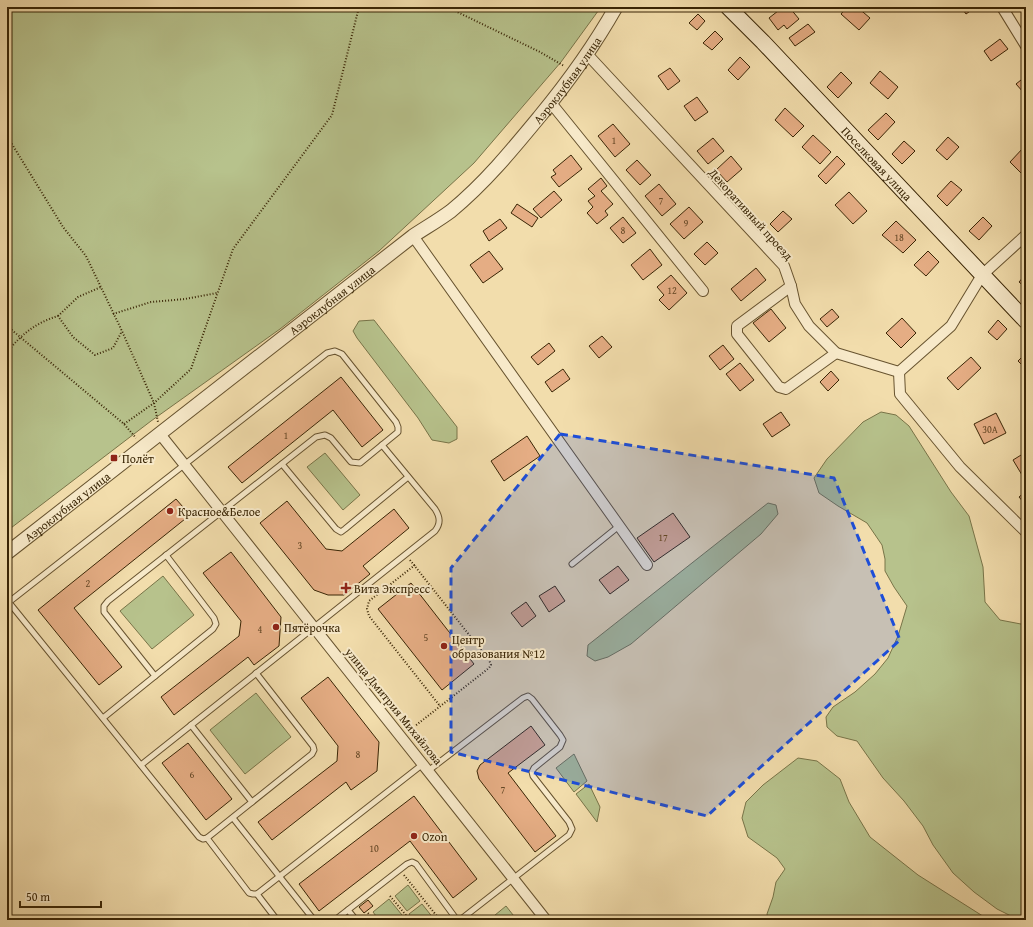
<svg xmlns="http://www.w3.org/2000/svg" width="1033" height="927" font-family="'Gentium Book Plus',serif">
  <rect width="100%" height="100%" fill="#f2ddac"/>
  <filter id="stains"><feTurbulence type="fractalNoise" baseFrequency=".005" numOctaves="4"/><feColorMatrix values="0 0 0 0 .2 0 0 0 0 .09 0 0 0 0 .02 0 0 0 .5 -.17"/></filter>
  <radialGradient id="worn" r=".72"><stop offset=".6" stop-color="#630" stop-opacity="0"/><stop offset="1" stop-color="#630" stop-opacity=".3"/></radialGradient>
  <g fill="#b7c28c" stroke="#787448">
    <polygon points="7,7 601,7 561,62 474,163 379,251 280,329 151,421 7,531"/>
    <polygon points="374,320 457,427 457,439 449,443 432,440 418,418 357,338 353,331 359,321"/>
    <polygon points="881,412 896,415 909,426 951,492 969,516 983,567 985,602 1000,620 1026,625 1026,920 1019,920 997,909 974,892 953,873 933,845 923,826 904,801 883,778 857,741 837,736 827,727 826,717 833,707 855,692 875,674 888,658 898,636 907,606 894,587 885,571 885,559 882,545 867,523 838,506 819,493 814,478 827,459 863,422"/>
    <polygon points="325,453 360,495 343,510 307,467"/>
    <polygon points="768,503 776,505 778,514 761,534 631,644 608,657 595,661 587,656 588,645"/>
    <polygon points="163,576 194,615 152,649 120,611"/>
    <polygon points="256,693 291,737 245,774 210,730"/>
    <polygon points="574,754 587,781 574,792 556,768"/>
    <polygon points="798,758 817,761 840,779 849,802 870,837 918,875 989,920 768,920 767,914 773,897 776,882 785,869 777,858 748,837 742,818 746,802 763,785"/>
    <polygon points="589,784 600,807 597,822 576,794"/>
    <polygon points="408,885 420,901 407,911 395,896"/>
    <polygon points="389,899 402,915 395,920 379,920 373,912"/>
    <polygon points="422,904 434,919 433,920 414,920 409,914"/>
    <polygon points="506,906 517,920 489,920"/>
  </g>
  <g fill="#e5ad84" stroke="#392505">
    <polygon points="783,7 789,7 799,19 787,29 784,25 778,30 769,18"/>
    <polygon points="847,7 857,7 870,18 859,30 841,14"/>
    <polygon points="961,7 976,7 966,14"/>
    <polygon points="698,14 705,21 697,30 689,23"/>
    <polygon points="808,24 815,32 795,46 789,38"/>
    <polygon points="715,31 723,39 712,50 703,43"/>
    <polygon points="1000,39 1008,49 991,61 984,51"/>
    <polygon points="740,57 750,67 738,80 728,70"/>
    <polygon points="670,68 680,81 668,90 658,76"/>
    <polygon points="880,71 898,87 888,99 870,83"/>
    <polygon points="841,72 852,83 838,98 827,87"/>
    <polygon points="1026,76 1026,91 1024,93 1016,84"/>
    <polygon points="697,97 708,112 695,121 684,106"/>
    <polygon points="785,108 804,126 793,137 775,120"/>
    <polygon points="886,113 895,122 878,140 868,130"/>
    <polygon points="613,124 630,144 615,157 598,136"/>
    <polygon points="813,135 831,152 820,164 802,147"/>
    <polygon points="948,137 959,147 947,160 936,150"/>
    <polygon points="713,138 724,151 708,164 697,151"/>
    <polygon points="904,141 915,151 902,164 892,154"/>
    <polygon points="1024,147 1026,149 1025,177 1010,162"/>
    <polygon points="571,155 582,169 559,187 551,177 556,174 553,170"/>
    <polygon points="731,156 742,169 727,182 716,170"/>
    <polygon points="837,156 845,164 826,184 818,176"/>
    <polygon points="637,160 651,175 640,185 626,170"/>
    <polygon points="601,178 607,186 601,191 613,204 605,211 608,215 597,224 587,213 593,207 588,201 595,196 588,189"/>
    <polygon points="951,181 962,190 947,206 937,196"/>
    <polygon points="659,184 676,204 662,216 645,196"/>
    <polygon points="554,191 562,200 541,218 533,209"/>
    <polygon points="849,192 867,211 853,224 835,205"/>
    <polygon points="517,204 538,218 532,227 511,213"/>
    <polygon points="689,207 703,222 684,239 670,224"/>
    <polygon points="783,211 792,219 778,232 770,224"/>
    <polygon points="623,217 636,233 623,243 610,228"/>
    <polygon points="983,217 992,226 979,240 969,231"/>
    <polygon points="500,219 507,228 489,241 483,231"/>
    <polygon points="896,221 916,240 903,253 882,235"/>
    <polygon points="707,242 718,253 705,265 694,254"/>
    <polygon points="650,249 662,265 643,280 631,265"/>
    <polygon points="489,251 503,269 483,283 470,265"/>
    <polygon points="928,251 939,262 926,276 914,265"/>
    <polygon points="756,268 766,280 741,301 731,289"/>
    <polygon points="1026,274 1026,288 1019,282"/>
    <polygon points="671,275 687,293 669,310 659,300 664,295 657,287"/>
    <polygon points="771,309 786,328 769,342 753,323"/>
    <polygon points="832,309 839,317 827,327 820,319"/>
    <polygon points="902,318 916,333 901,348 886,333"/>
    <polygon points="998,320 1007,329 997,340 988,332"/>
    <polygon points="602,336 612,347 599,358 589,346"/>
    <polygon points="549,343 555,351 538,365 531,357"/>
    <polygon points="723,345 734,359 720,370 709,356"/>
    <polygon points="1026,353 1026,369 1018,361"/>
    <polygon points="971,357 981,368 958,390 947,378"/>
    <polygon points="740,363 754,380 740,391 726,374"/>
    <polygon points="563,369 570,379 552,392 545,382"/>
    <polygon points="831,371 839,380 828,391 820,382"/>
    <polygon points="341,377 383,430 362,447 333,410 242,483 228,467"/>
    <polygon points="781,412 790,425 772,437 763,424"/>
    <polygon points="996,413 1006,433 984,444 974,424"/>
    <polygon points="527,436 540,456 504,481 491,461"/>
    <polygon points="1026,452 1026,472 1022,475 1013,460"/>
    <polygon points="1026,491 1026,512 1022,507 1025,504 1019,497"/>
    <polygon points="176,499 190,515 74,608 122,667 99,685 38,610"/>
    <polygon points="287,501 326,549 342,551 394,509 409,528 363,566 370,574 344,595 328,595 314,590 260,523"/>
    <polygon points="673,513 690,537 654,562 637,538"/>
    <polygon points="231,552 281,617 279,646 254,665 248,657 174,715 161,697 239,636 241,621 203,573"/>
    <polygon points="618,566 629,580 610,594 599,580"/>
    <polygon points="411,583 474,664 442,690 378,609"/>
    <polygon points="555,586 565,601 549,612 539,596"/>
    <polygon points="526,602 536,616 522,627 511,613"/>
    <polygon points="328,677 379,742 377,771 351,790 346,782 272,840 258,822 337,761 338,746 301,698"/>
    <polygon points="531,726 545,745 508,773 556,836 535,852 479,779 477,771 480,765"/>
    <polygon points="188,743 232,799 206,820 162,763"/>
    <polygon points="414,796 477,879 453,898 410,841 319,911 299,884"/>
    <polygon points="368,900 373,906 364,913 359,907"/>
  </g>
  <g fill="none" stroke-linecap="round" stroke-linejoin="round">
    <defs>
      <g id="service">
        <polyline points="282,464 336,529 341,532 345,529 408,477"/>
        <polyline points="572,564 619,526"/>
        <polyline points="7,600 199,837 203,839 207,838 312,754 314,750 313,746 256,673"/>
        <polyline points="9,602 327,353 335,351 342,354 396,422 398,427 398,432 360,463 351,462 331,438 325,435 316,437 108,601 104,606 104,612 155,676 103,718"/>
        <polyline points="155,676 213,629 216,624 214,618 166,555"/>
        <polyline points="191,725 252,802"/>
        <path d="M141,765L435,531C441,523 440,517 435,509L382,445"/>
        <polyline points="428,771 523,698 528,696 532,699 560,735 563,740 560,747 534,768 532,772 533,776 569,822 572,829 569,835 460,920"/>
        <polyline points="233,818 314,920"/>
        <polyline points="207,838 249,893 253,894 257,894 423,764"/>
        <polyline points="257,894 277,920"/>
        <polyline points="348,910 356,920"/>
        <polyline points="335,920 407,864 412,862 416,864 457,920"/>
      </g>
      <g id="minor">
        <polyline points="1002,7 1026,46"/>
        <polyline points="587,54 784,266 791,286 795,304 809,326 836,353 899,372"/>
        <polyline points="551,103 703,291"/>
        <polyline points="413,236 647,565"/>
        <polyline points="791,286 737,326 737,334 779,387 786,389 836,353"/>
        <polyline points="899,372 900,394 960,467 1026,532"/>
        <polyline points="899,372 951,326 982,275 1026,235"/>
        <polyline points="160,434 428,771 546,920"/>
      </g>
      <g id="tertiary">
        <path id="s1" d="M7,553L413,236C425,228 439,220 451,211C485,183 512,150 540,116C568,82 594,46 616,7"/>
      </g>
      <g id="secondary">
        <path id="s2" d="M728,7L763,42L1026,321"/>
      </g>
    </defs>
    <use href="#service" stroke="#67532f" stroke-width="7"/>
    <use href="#minor" stroke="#67532f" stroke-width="12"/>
    <use href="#tertiary" stroke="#67532f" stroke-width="15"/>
    <use href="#secondary" stroke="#392505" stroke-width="17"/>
    <g stroke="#392505" stroke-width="2" stroke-dasharray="1 2" stroke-linecap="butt">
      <polyline points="447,7 540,52 564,66"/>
      <polyline points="7,136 63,227 86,256 122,331 154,403 158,422"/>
      <polyline points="113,314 151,302 185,299 217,293"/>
      <polyline points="58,316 78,297 101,287"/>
      <polyline points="7,326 124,424 136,438"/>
      <path d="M7,352C22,334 35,323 58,316L73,337L95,355L113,348L122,331"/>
      <polyline points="124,424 154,403 191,369 233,249 332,115 359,7"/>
      <polyline points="410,560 489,660 491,665 489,668 415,726"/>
      <polyline points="415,565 369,601 367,609 369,616 440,706"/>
      <polyline points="404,875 440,920"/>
      <polyline points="390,896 410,920"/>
      <polyline points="368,913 374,920"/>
    </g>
    <use href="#service" stroke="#f7e9c9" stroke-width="5"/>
    <use href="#minor" stroke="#f7e9c9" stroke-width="10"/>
    <use href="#tertiary" stroke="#f7e9c9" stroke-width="13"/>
    <use href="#secondary" stroke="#f7e9c9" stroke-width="15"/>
  </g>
  <path fill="#1d4ed8" fill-opacity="0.2" stroke="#1d4ed8" stroke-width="3" stroke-dasharray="8 5" stroke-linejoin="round" d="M560,434L834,478L900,640L707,816L451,752V568Z"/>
  <g fill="#8f2418" stroke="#f7e9c9" stroke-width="1.5">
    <rect x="110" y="454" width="8" height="8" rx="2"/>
    <circle cx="170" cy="511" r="4"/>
    <path d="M344 582h4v4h4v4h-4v4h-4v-4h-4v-4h4z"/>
    <circle cx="276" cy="627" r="4"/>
    <circle cx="444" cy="646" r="4"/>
    <circle cx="414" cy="836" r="4"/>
  </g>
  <g text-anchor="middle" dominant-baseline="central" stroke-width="4" stroke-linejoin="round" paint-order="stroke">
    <g font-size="10" fill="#644725">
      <text x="614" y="140">1</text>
      <text x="661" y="200">7</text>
      <text x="686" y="223">9</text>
      <text x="623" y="230">8</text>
      <text x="899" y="237">18</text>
      <text x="672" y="290">12</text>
      <text x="990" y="429">30А</text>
      <text x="286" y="435">1</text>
      <text x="663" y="537">17</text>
      <text x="300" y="545">3</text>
      <text x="88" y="583">2</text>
      <text x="260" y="629">4</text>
      <text x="426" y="637">5</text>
      <text x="358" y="754">8</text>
      <text x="192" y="774">6</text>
      <text x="503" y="789">7</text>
      <text x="374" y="848">10</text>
    </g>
    <g font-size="12" fill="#392505" stroke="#f7e9c9">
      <text stroke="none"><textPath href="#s1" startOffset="736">Аэроклубная улица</textPath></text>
      <text stroke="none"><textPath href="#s2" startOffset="216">Поселковая улица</textPath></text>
      <text transform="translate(751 214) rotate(48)">Декоративный проезд</text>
      <text stroke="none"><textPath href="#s1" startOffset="412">Аэроклубная улица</textPath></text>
      <text stroke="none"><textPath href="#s1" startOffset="76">Аэроклубная улица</textPath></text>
      <text transform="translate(394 706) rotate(51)">улица Дмитрия Михайлова</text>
    </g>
    <g font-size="12" fill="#392505" stroke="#f7e9c9" text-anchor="start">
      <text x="122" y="458">Полёт</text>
      <text x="178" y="511">Красное&amp;Белое</text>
      <text x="354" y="588">Вита Экспресс</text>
      <text x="284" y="627">Пятёрочка</text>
      <text x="452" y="639">Центр<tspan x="452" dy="14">образования №12</tspan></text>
      <text x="422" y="836">Ozon</text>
    </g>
  </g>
  <rect width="1033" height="927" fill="none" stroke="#f2ddac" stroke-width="24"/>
  <rect x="8" y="8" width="1017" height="911" fill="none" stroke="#392505" stroke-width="2"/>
  <rect x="12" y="12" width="1009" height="903" fill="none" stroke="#392505"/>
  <path d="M20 901v6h81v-6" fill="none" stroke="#392505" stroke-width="2"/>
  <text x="26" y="901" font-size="12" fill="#392505" stroke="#f7e9c9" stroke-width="3" paint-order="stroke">50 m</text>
  <rect width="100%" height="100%" filter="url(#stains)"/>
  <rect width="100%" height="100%" fill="url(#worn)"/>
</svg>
